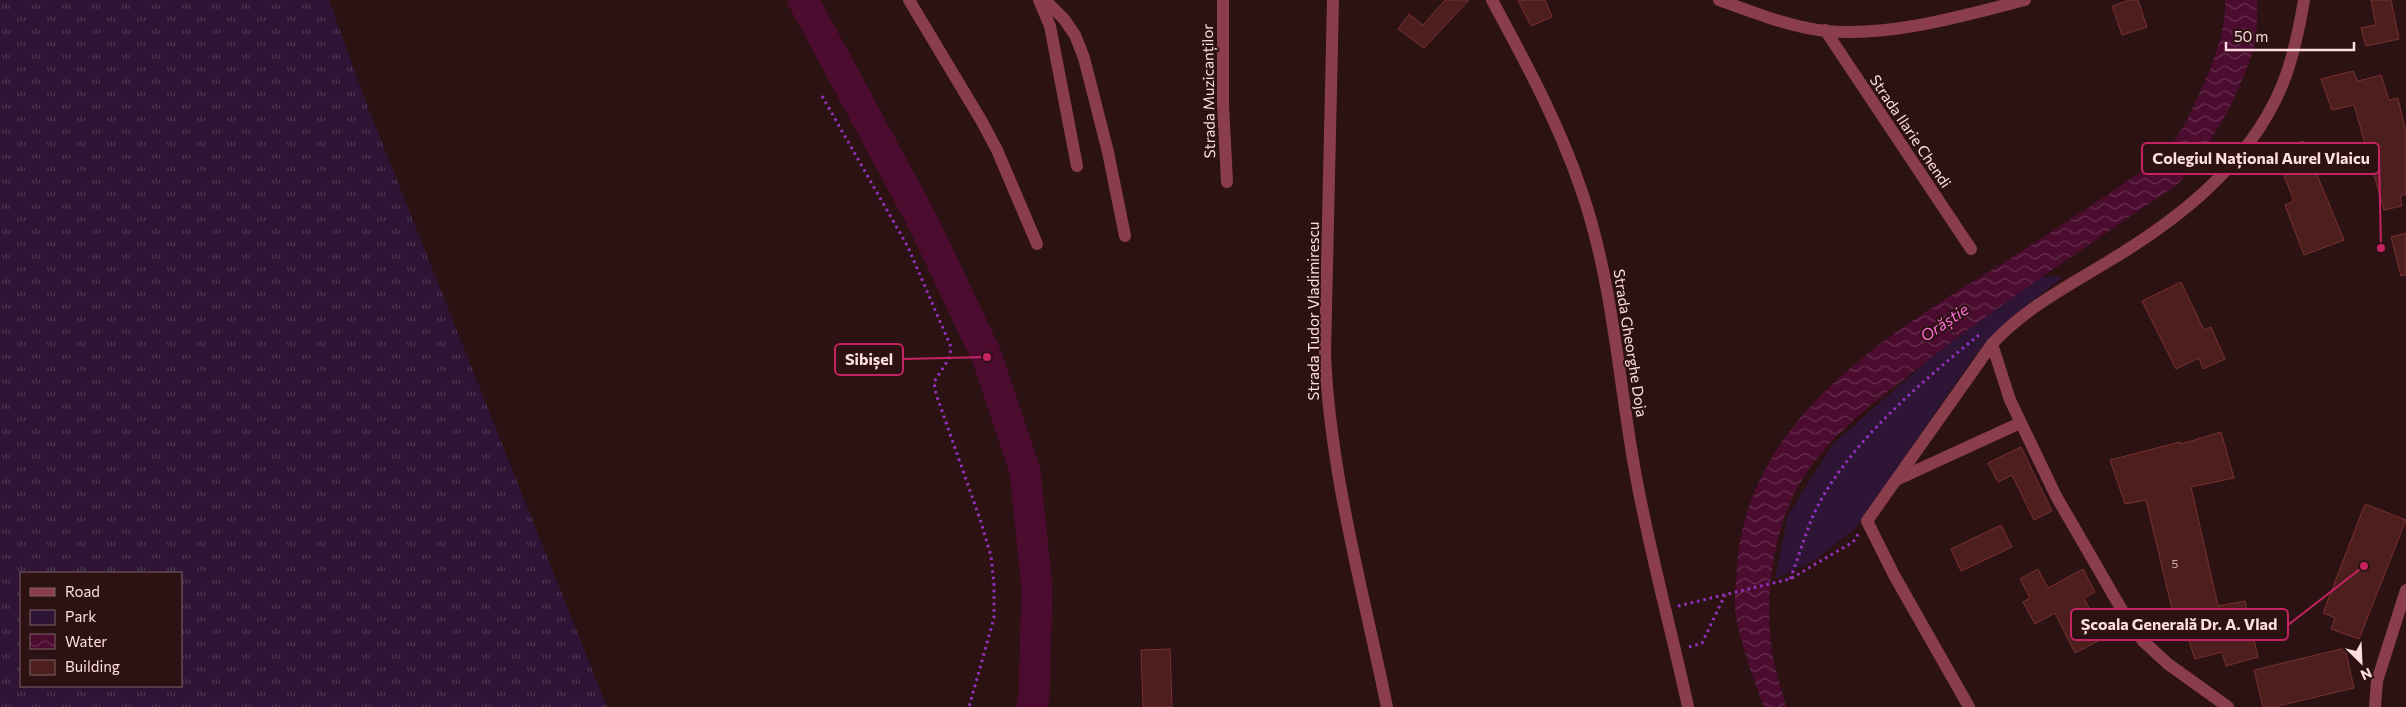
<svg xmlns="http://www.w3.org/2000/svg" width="2406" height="707" font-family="Commissioner,sans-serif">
  <defs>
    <pattern id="grass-tufts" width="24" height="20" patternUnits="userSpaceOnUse" patternTransform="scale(1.25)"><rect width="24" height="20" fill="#2e1536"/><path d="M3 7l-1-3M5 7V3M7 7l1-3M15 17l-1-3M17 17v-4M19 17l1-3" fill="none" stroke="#4d3753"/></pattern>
    <pattern id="water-waves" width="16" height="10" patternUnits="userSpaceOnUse" patternTransform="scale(1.25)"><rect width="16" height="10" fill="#4b0c30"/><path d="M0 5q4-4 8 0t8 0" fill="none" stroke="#662f4e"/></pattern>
  </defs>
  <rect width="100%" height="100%" fill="#2c1213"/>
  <path fill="url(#grass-tufts)" fill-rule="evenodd" d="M0,0H329L365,100L607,707H0ZM21,573H181V686H21Z"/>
  <polygon fill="#2e1536" points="2064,276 2015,315 1975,355 1856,528 1815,560 1775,579 1788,515 1833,444 1976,318 2042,277"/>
  <path fill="url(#water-waves)" d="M2225,0H2257C2257,18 2258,40 2251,57C2235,103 2209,149 2177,185C2086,247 1994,307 1909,375C1866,409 1819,444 1794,494C1771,541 1765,601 1772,652C1775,671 1782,689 1786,707H1764C1754,680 1743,651 1737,622C1733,605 1736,585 1737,567C1748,406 1912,321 2033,244C2062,225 2091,206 2119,187C2131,178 2146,170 2157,160C2179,142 2194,106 2205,81C2216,55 2226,28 2225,0Z"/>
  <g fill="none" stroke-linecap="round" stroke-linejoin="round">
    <polyline stroke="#4b0c30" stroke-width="31" points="803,0 924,224 987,357 1025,471 1037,588 1034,696 1032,707"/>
  </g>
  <g fill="#4d1e1e" stroke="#783031">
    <polygon points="1445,0 1469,0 1424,48 1398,29 1409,14 1423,25"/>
    <polygon points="1518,0 1545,0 1552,17 1531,26"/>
    <polygon points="2130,0 2138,0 2147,27 2122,35 2112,6"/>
    <polygon points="2371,0 2391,0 2399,39 2366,46 2361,28 2376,25"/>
    <polygon points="2353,71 2358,81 2381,75 2389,100 2398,98 2406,133 2406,194 2400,196 2402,206 2384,210 2354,105 2332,110 2321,79"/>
    <polygon points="2303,141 2344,240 2304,255 2285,205 2294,201 2275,153"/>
    <polygon points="2406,233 2406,275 2401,276 2391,237"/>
    <polygon points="2181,282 2204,330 2211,327 2225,359 2203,369 2199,358 2176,369 2142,301"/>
    <polygon points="2221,432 2234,478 2191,487 2218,606 2245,601 2258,657 2226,666 2222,652 2195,659 2179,612 2173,613 2146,500 2125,504 2110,460 2180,442 2181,444"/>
    <polygon points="2021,447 2052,511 2034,520 2012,475 1998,482 1988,463"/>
    <polygon points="2365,504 2406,520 2359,639 2331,629 2335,618 2323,613"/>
    <polygon points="2001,525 2012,547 1961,571 1951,549"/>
    <polygon points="2038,569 2048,588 2083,569 2095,592 2084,598 2104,638 2075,653 2055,613 2035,624 2023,602 2030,598 2020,579"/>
    <polygon points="2345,648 2354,688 2274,707 2263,707 2254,670"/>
    <polygon points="1170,649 1172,707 1143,707 1141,650"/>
  </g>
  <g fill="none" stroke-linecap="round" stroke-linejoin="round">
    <g stroke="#9732be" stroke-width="3" stroke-dasharray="2.5 4" stroke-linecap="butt">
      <polyline points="822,96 908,247 951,347 950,357 934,382 936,394 981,522 991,556 994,585 994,618 969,707"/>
      <path d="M1790,579C1798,559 1804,538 1812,518C1842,449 1921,382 1979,335"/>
      <polyline points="1678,606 1790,579 1853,542 1859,533"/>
      <polyline points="1689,647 1702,643 1725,595"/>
    </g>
    <g stroke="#8a3d4b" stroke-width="12">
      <polyline points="909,0 981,120 997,150 1037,244"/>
      <polyline points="1039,0 1050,26 1077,166"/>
      <polyline points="1045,0 1064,19 1075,35 1084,58 1108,152 1125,236"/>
      <polyline points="1223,0 1223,104 1227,182"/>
      <path d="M1333,0L1325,354C1330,473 1363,590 1387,707"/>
      <path d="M1492,0C1526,63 1559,124 1582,192C1613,283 1618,377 1635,471C1649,550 1671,628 1688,707"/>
      <path d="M1719,0C1753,12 1789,27 1825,31C1892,37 1961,16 2025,0"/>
      <polyline points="1825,30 1971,249"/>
      <polyline points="1992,344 2010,400 2056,496 2126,617 2143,641 2168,664 2228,707"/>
      <polyline points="1898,479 2020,423"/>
      <path d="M1969,707L1894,575L1867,521L1992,344C2025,308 2068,286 2109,261C2179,219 2248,165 2281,88C2293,60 2299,30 2304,0"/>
      <polyline points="2375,707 2377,681 2406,590"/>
    </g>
  </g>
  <g text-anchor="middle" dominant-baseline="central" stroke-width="4" stroke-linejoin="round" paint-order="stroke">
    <g font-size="12" fill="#d2adb0">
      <text x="2175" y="563">5</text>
    </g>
    <g font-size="15" fill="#ffdde0" stroke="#2c1213">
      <text transform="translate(1208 91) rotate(-91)">Strada Muzicanților</text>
      <text transform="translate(1911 131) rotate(56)">Strada Ilarie Chendi</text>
      <text transform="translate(1313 311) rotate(-90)">Strada Tudor Vladimirescu</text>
      <text transform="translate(1631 343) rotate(81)">Strada Gheorghe Doja</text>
    </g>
    <g font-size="16" font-style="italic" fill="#fe6cd9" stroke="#2c1213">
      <text transform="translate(1944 322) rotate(-34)">Orăștie</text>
    </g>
  </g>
  <path fill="none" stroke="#c52262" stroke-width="2" d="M2381 248L2379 158M987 357L903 359M2364 566L2288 625"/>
  <g fill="#c52262" stroke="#2c1213" stroke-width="2">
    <circle cx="2381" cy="248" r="5"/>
    <circle cx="987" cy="357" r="5"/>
    <circle cx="2364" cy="566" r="5"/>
  </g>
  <g fill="#2c1213" stroke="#c52262" stroke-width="2">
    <rect x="2142" y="143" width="237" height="31" rx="5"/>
    <rect x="835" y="344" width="68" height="31" rx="5"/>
    <rect x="2071" y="609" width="217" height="31" rx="5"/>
  </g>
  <g font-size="16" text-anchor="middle" font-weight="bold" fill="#ffdde0">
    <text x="2261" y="164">Colegiul Național Aurel Vlaicu</text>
    <text x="869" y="365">Sibișel</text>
    <text x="2179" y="630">Școala Generală Dr. A. Vlad</text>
  </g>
  <rect x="20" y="572" width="162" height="115" fill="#2c1213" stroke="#806365"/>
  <rect x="30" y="588" width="25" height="8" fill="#8a3d4b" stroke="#806365"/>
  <text x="65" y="597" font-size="15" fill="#ffdde0">Road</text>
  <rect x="30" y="610" width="25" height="15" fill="#2e1536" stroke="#806365"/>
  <text x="65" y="622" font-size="15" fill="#ffdde0">Park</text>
  <rect x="30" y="634" width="25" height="15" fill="url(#water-waves)" stroke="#806365"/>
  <text x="65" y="647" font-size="15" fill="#ffdde0">Water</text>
  <rect x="30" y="660" width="25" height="15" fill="#4d1e1e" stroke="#806365"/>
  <text x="65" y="672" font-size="15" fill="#ffdde0">Building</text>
  <g transform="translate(2361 662) rotate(156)" stroke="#2c1213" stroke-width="4" paint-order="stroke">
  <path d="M0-4L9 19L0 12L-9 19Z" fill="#ffdde0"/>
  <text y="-8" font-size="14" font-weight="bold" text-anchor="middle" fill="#ffdde0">N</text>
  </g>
  <path d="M2226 42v8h128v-8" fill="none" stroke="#ffdde0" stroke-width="2.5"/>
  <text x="2234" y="42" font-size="15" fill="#ffdde0" stroke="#2c1213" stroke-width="4" paint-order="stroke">50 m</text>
</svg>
